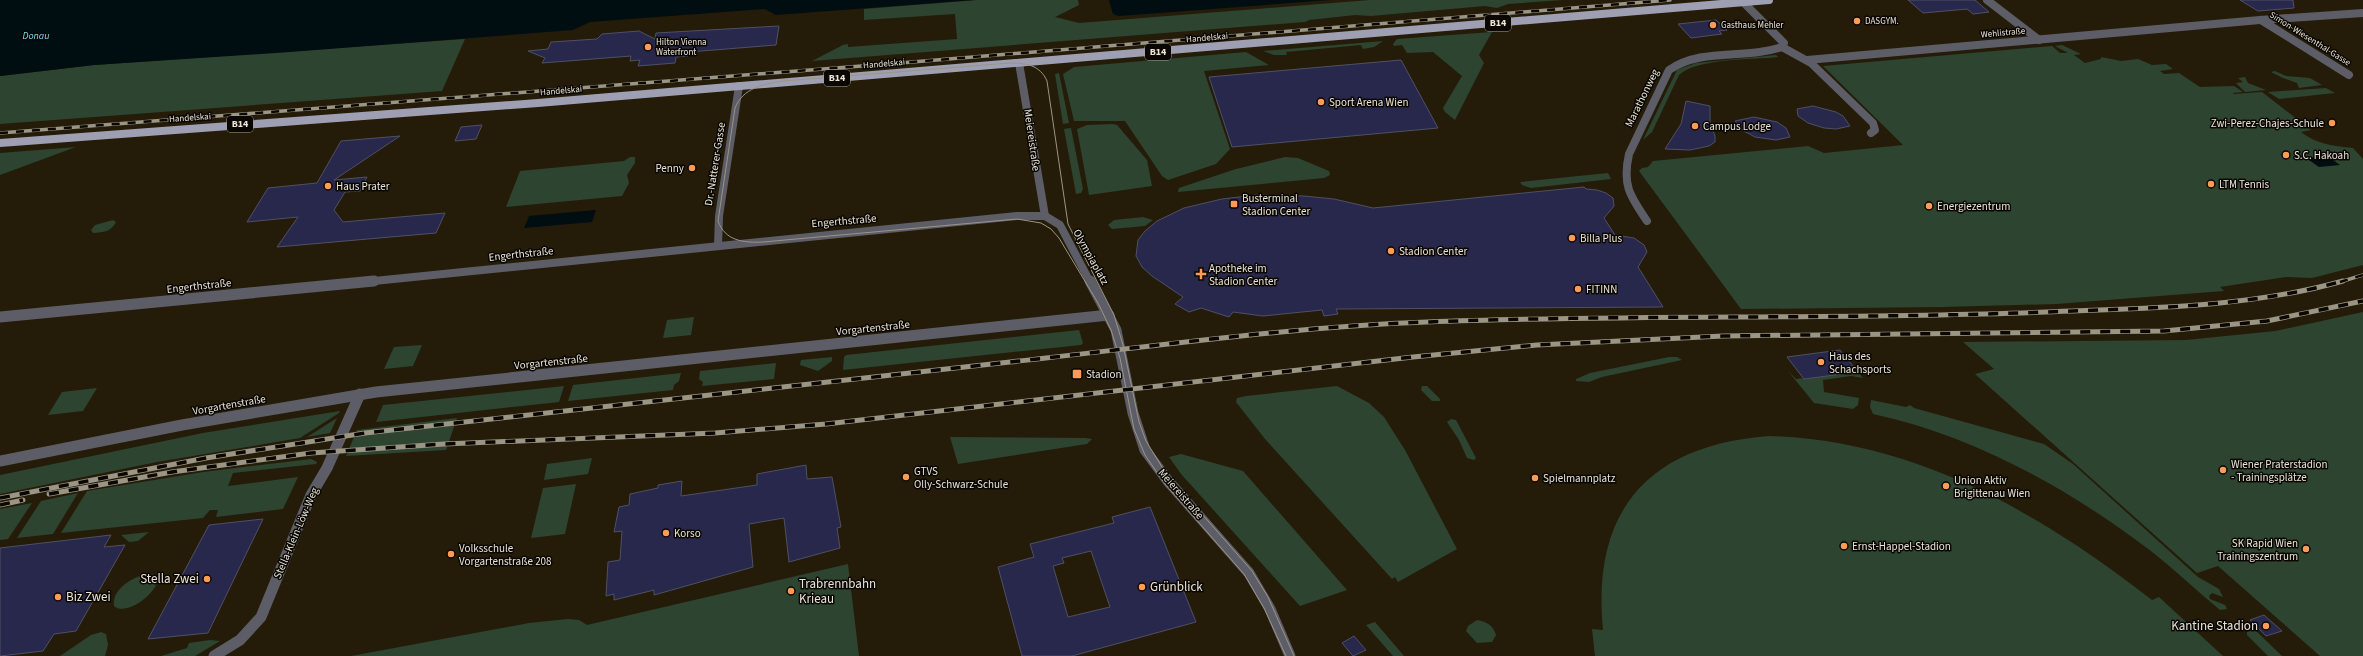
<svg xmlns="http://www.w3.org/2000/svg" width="2363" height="656" font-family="'Source Sans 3',sans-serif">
  <rect width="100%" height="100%" fill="#241c08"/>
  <g fill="#2d4430">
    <polygon points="977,0 1078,0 1079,5 1055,17 1079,23 1370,0 1563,0 1508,4 1497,8 1485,6 1371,16 1355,15 1309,20 1305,22 812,61 843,45 848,44 848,47 957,39 955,14 864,20 864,9"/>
    <polygon points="1492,32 1479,55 1484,63 1455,120 1445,112 1443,108 1462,76 1433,52 1407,53 1402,45 1394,46 1393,44 1397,39"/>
    <polygon points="465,39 442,91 0,124 0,76 94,65"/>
    <polygon points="1383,41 1374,47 1363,49 1361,45 1286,52 1287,55 1274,55 1263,51"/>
    <path d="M2062,45L2081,54L2074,55L2085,63L2101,59V57L2121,61L2138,59L2152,65L2166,64L2173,69L2160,71L2164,74L2179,73L2200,87L2234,86L2243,92L2233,93L2234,94L2262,92L2311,130L2301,132C2316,144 2333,146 2353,148L2363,159V265L2312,278L2286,277L2220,287L2224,291L2056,304L1941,307L1741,309L1639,171L1642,168L1648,167L1653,161L1808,146L1824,153L1903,145L1823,66L2052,46L2060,53H2068L2055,46Z"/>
    <polygon points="1246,52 1269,65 1204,71 1230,149 1216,164 1168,180 1162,176 1125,121 1074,121 1063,74 1074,67"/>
    <path d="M1776,55L1778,57C1752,60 1697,58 1679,75L1652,132L1643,140L1677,70L1696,63Z"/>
    <polygon points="2275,71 2286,76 2310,78 2322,85 2299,88 2297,83 2283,78 2271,72"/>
    <polygon points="1059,73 1069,123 1063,124 1055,74"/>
    <polygon points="2245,77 2248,83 2266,90 2245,92 2236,83 2243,82 2238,78"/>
    <polygon points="2326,88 2335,93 2279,99 2268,92"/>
    <polygon points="1113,124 1117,125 1147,160 1152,186 1089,195 1077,129 1087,125"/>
    <polygon points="1071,128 1083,189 1081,193 1076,194 1064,129"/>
    <polygon points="76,147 0,175 0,153"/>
    <polygon points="630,157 635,157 635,163 627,175 629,183 622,196 506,207 520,171 624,161"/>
    <polygon points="1285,157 1298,158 1329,171 1330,175 1324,178 1178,192 1179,188 1236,169"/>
    <polygon points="1608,173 1611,179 1531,188 1522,185 1520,182"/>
    <polygon points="1143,217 1153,220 1145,226 1112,229 1108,225 1114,220"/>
    <path d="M113,220L116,222C111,232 104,232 93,233L91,230L95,225Z"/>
    <polygon points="2363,312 2363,656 2320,656 2218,566 2197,573 1975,374 1994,369 1963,342 2186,340 2275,331"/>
    <polygon points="694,317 691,335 663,338 667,320"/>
    <polygon points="1079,330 1083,343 1081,345 843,370 844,357 846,355"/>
    <polygon points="422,345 413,366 384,369 394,347"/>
    <polygon points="832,357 832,361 818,371 800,365 801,360"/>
    <polygon points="1669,357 1677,357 1682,360 1602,377 1589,382 1576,381 1576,379 1590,373"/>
    <polygon points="776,363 774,379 702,386 703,382 699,379 700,371"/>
    <polygon points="1788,371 1796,379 1858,372 1863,378 1851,376 1823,380 1824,392 1859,398 1858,405 1853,409 1814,403"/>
    <polygon points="681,373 679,381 674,385 673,390 568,401 573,385"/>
    <polygon points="564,386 559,402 376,422 383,405"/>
    <polygon points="1337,386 1369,403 1384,417 1405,450 1457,549 1398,582 1395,577 1392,579 1265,439 1236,402 1237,398 1246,396"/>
    <polygon points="1422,386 1427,386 1440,399 1440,401 1432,401 1421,390"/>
    <polygon points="97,388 83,411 48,415 62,392"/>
    <path d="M1871,400L1906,407L1910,405L1914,408L2044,444L2073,464L2198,577L2219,589L2223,597L2212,593L2209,596L2210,599L2225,605L2227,609L2220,610C2197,591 2175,570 2151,551C2069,489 1975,436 1873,414L1870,407Z"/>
    <polygon points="340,411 339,413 300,438 157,462 0,494 0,475 203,433"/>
    <polygon points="337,418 330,433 307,437"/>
    <polygon points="457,418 446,450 346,456 357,430"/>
    <polygon points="1451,419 1456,420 1476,458 1474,460 1467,458 1459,440 1447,422"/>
    <path d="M1769,436C1915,440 2040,513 2152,600L2159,597L2223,656H1595L1592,629L1603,630C1591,510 1649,445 1769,436Z"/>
    <polygon points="950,437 1085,438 1092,439 1087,444 958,464"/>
    <polygon points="1181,454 1243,471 1347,590 1300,606 1181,474 1169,457"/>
    <polygon points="592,458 588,474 544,480 547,464"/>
    <polygon points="311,459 317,462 316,464 233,473 228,486 298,477 283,509 216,517 218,510 210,510 203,518 61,533 87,491 203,472"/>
    <polygon points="576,484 565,534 531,538 543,488"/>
    <polygon points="78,493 53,534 17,538 41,501"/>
    <polygon points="32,503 8,539 0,540 0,509"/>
    <polygon points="149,532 138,541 129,542 121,535"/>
    <polygon points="848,564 859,656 351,656 529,623 568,619 579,620 587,625"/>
    <path d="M149,574L155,575L158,579C157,593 126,617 114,606C111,589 135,575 149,574Z"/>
    <path d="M1477,620C1487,622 1493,625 1496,635L1492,642L1477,643L1466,631L1468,626Z"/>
    <polygon points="1375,622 1404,656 1393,656 1366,625"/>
    <polygon points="2255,630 2282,656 2268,656 2247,635 2247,632"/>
    <polygon points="101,632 106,634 108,645 105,656 60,656 91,635"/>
    <polygon points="210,640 220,641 195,656 161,656 187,648 189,643"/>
  </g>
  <g fill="#000d11">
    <polygon points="0,0 974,0 776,15 765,9 590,22 573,30 290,52 94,65 0,76"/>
    <polygon points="1109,0 1330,0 1119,16 1113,14"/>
    <polygon points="2327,156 2340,165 2319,167 2306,158"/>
    <polygon points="596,210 592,222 524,228 529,216"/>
  </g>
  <g fill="#28274c" stroke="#4f5065" fill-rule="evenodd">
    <polygon points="1908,0 1975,0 1989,12 1973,14 1967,9 1923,13"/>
    <polygon points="2240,0 2293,0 2294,8 2258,11"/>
    <polygon points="1716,20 1727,30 1719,31 1722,34 1691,38 1678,24"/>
    <polygon points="779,26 776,45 689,52 688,56 676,57 675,63 638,66 640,60 630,61 631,56 542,63 545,58 528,51 548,49 551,42 597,39 602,34 639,31 655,39 656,33"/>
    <polygon points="1401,60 1438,128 1232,147 1209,77"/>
    <polygon points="1686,101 1710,106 1710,123 1715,136 1715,142 1709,146 1690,150 1665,149 1681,124"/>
    <polygon points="1813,106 1836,112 1843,116 1850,126 1836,129 1824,128 1808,123 1798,116 1797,109"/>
    <polygon points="1754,117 1777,122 1786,128 1790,137 1776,140 1755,137 1742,130 1735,121"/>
    <polygon points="482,125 476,139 455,141 461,127"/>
    <polygon points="400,136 334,180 367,177 360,191 345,192 334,210 343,222 445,213 436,233 277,247 298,217 247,222 268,188 317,183 341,141"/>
    <polygon points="1584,187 1586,189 1597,190 1606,193 1613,198 1614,206 1604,218 1615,235 1634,238 1644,245 1647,252 1638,267 1663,307 1336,309 1338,314 1324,316 1322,310 1263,316 1233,312 1229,317 1201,308 1189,312 1175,304 1183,297 1152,276 1142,267 1136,256 1138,240 1145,231 1157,221 1184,208 1222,199 1256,195 1304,196 1334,199 1373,208"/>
    <polygon points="1840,350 1858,372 1804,379 1787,357"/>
    <polygon points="806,465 807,479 832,477 841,527 837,528 840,548 789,562 784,518 749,524 753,567 654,595 654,590 614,600 614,594 606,596 608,562 620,560 622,531 614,532 619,507 629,505 630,494 658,488 658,485 682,481 681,496 757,485 757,474"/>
    <path d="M1150,507L1196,622L1072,656H1022L998,567L1034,557L1030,544L1114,523L1112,517ZM1091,551L1110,607L1068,617L1053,566L1064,563L1062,558Z"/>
    <polygon points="263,519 208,633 148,639 209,525"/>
    <polygon points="111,535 104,547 125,545 76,631 54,634 43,651 0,656 0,548"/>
    <polygon points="2264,615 2282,631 2266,636 2250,620"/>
    <polygon points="1354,636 1366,650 1353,656 1342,643"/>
  </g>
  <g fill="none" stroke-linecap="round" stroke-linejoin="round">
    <g stroke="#5d5d67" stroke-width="8">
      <polyline points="1987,0 2039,40"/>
      <polyline points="1743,2 1784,43 1782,47"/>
      <polyline points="2261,20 2349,75"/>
      <polyline points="1807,60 2260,20 2363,13"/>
      <polyline points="1019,63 1045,216"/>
      <polyline points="1045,216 1060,225 1090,282"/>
      <path d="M1647,221C1630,196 1622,185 1629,154L1669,70C1703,47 1744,60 1782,47L1811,63L1873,123L1875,130L1871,133"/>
      <polyline points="718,246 719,216 739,86"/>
      <path d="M364,282C582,261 799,237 1017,216H1045"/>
    </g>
    <g stroke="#5d5d67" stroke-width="11">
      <polyline points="1090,281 1116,330 1133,413 1145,450 1168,481 1249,573 1270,609 1290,656"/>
      <polyline points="0,317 374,281"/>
      <polyline points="0,461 182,425 376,392 1109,315"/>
      <polyline points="214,656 240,640 261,617 311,495 327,468 360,394"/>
    </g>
    <polyline stroke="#9f9fb3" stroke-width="8" points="0,143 538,103 1769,0"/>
    <path stroke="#9b9585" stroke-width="1" d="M1286,656L1264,608L1244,574L1165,484L1145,455L1134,429L1120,358L1111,330L1098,303L1059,238L1051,229L1041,223L1017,219L763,242C744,243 725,241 718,221L735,108C743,88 763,84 783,81L1010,63C1026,63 1040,65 1047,81L1068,224L1114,315L1123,345L1139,422L1146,441L1165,472L1252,571L1268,597L1294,656"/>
    <defs>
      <g id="rail-far1">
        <polyline points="0,133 900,63 1670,0"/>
        <polyline points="2340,282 2363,275"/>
      </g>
      <g id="rail">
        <polyline points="49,494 172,472 311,453 444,444 715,433 826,424 1413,357 1537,345 1723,336 2164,331 2267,321 2363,301"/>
        <path d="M0,498L206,458L365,433C580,409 795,386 1010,362C1149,347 1288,327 1427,322C1633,314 1840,320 2046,312C2145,308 2247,308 2343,281"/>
        <polyline points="0,505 23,500"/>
      </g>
    </defs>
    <use href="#rail-far1" stroke="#9b9585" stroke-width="3.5"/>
    <use href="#rail" stroke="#9b9585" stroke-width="5"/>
    <use href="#rail-far1" stroke="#0a0702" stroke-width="2.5" stroke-dasharray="8" stroke-linecap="butt"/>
    <use href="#rail" stroke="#0a0702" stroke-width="3.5" stroke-dasharray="10" stroke-linecap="butt"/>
  </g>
  <g fill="#fe9c57" stroke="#0a0702" stroke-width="1.5">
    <circle cx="1857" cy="21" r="4"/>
    <circle cx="1713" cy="25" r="4"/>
    <circle cx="648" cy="47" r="4"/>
    <circle cx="1321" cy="102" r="4"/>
    <circle cx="2332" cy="123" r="4"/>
    <circle cx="1695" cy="126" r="4"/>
    <circle cx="2286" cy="155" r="4"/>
    <circle cx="692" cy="168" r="4"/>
    <circle cx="2211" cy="184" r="4"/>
    <circle cx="328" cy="186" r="4"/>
    <rect x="1230" y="200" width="8" height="8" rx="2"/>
    <circle cx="1929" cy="206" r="4"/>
    <circle cx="1572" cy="238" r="4"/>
    <circle cx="1391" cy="251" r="4"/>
    <path d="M1199 268h4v4h4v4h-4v4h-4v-4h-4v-4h4z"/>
    <circle cx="1578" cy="289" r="4"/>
    <circle cx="1821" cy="362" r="4"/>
    <rect x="1072" y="369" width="10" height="10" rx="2"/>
    <circle cx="2223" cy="470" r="4"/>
    <circle cx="906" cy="477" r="4"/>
    <circle cx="1535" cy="478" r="4"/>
    <circle cx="1946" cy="486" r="4"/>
    <circle cx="666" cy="533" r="4"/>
    <circle cx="1844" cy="546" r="4"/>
    <circle cx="2306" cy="549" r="4"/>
    <circle cx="451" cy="554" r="4"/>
    <circle cx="207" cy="579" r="4"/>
    <circle cx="1142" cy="587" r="4"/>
    <circle cx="791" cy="591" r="4"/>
    <circle cx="58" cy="597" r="4"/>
    <circle cx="2266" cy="626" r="4"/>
  </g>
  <g text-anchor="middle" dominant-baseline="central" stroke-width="3" stroke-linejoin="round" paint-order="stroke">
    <g font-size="9" fill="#e9e4d8" stroke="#0a0702" text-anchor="start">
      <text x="1865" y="21">DASGYM.</text>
      <text x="1721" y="25">Gasthaus Mehler</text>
      <text x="656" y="42">Hilton Vienna<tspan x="656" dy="10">Waterfront</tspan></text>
    </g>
    <g font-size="9" fill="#e9e4d8" stroke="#0a0702">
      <text transform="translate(2003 33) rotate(-5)">Wehlistraße</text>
      <text transform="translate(1207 38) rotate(-5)">Handelskai</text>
      <text transform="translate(2310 39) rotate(32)">Simon-Wiesenthal-Gasse</text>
      <text transform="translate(884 64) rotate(-5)">Handelskai</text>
      <text transform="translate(561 91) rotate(-5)">Handelskai</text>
      <text transform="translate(190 118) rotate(-4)">Handelskai</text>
    </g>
    <g fill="#0a0702" stroke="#a6a298" stroke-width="1">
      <rect x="1485" y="15" width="26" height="16" rx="3"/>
      <rect x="1145" y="44" width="26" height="16" rx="3"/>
      <rect x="824" y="70" width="26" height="16" rx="3"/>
      <rect x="227" y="116" width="26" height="16" rx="3"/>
    </g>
    <g font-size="10" font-weight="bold" fill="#e9e4d8">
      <text x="1498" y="23">B14</text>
      <text x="1158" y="52">B14</text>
      <text x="837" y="78">B14</text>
      <text x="240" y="124">B14</text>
    </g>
    <g font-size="10" font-style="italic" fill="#7ddbf2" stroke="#0a0702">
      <text x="36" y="36">Donau</text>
    </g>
    <g font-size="11" fill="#e9e4d8" stroke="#0a0702">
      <text transform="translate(1642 98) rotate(-64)">Marathonweg</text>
      <text transform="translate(1032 140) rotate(82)">Meiereistraße</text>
      <text transform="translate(715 164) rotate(-81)">Dr.-Natterer-Gasse</text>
      <text transform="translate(844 221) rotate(-5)">Engerthstraße</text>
      <text transform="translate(521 254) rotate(-6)">Engerthstraße</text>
      <text transform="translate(1091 257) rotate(61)">Olympiaplatz</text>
      <text transform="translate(199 286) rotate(-6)">Engerthstraße</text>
      <text transform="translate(873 328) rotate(-6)">Vorgartenstraße</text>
      <text transform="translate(551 362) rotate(-6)">Vorgartenstraße</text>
      <text transform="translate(229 405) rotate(-10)">Vorgartenstraße</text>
      <text transform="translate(1181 494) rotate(49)">Meiereistraße</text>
      <text transform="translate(296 533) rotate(-67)">Stella-Klein-Löw-Weg</text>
    </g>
    <g font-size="11" fill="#e9e4d8" stroke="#0a0702" text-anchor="start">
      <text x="1329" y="102">Sport Arena Wien</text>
      <text x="2324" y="123" text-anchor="end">Zwi-Perez-Chajes-Schule</text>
      <text x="1703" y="126">Campus Lodge</text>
      <text x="2294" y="155">S.C. Hakoah</text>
      <text x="684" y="168" text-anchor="end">Penny</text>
      <text x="2219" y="184">LTM Tennis</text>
      <text x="336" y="186">Haus Prater</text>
      <text x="1242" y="198">Busterminal<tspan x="1242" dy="13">Stadion Center</tspan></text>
      <text x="1937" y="206">Energiezentrum</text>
      <text x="1580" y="238">Billa Plus</text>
      <text x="1399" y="251">Stadion Center</text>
      <text x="1209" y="268">Apotheke im<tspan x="1209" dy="13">Stadion Center</tspan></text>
      <text x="1586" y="289">FITINN</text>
      <text x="1829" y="356">Haus des<tspan x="1829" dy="13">Schachsports</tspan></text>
      <text x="1086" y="374">Stadion</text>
      <text x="2231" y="464">Wiener Praterstadion<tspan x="2231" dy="13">- Trainingsplätze</tspan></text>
      <text x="914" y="471">GTVS<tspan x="914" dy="13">Olly-Schwarz-Schule</tspan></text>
      <text x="1543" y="478">Spielmannplatz</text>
      <text x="1954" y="480">Union Aktiv<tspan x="1954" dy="13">Brigittenau Wien</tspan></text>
      <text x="674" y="533">Korso</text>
      <text x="2298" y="543" text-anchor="end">SK Rapid Wien<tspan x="2298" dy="13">Trainingszentrum</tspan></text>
      <text x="1852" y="546">Ernst-Happel-Stadion</text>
      <text x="459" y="548">Volksschule<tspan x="459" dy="13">Vorgartenstraße 208</tspan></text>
    </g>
    <g font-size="13" fill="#e9e4d8" stroke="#0a0702" text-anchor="start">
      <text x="199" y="579" text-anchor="end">Stella Zwei</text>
      <text x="799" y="584">Trabrennbahn<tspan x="799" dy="15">Krieau</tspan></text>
      <text x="1150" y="587">Grünblick</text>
      <text x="66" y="597">Biz Zwei</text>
      <text x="2258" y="626" text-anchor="end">Kantine Stadion</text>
    </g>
  </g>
</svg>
